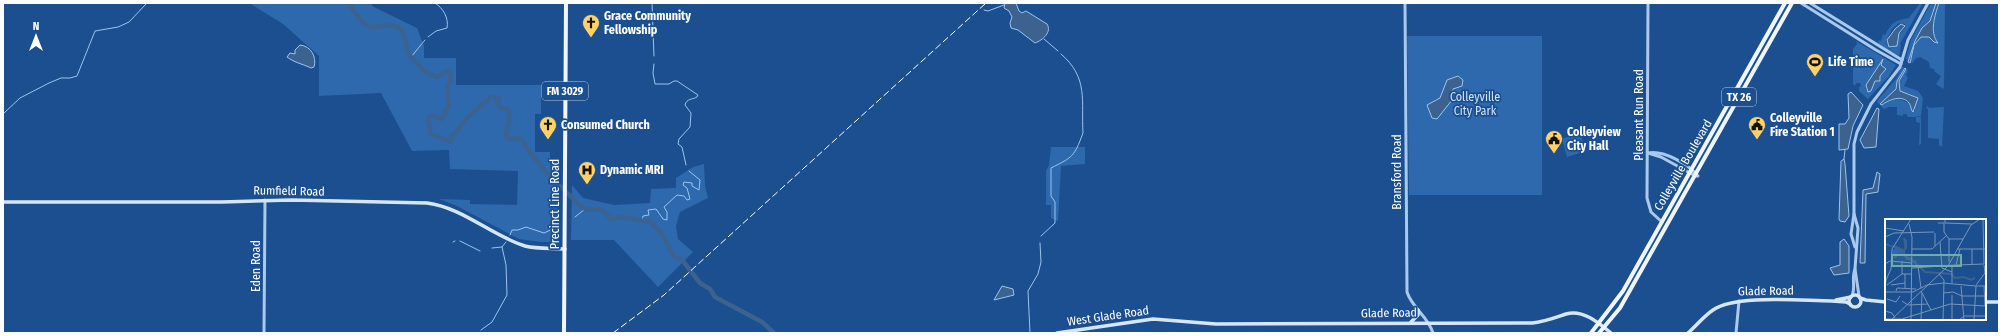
<svg xmlns="http://www.w3.org/2000/svg" width="2002" height="336" font-family="'Fira Sans Condensed',sans-serif">
  <rect width="100%" height="100%" fill="#1b4f8f"/>
  <g fill="#2e69ad" fill-rule="evenodd">
    <polygon points="249,3 372,3 372,6 417,28 424,46 424,58 456,58 456,85 541,85 541,114 535,114 535,152 550,152 550,165 559,165 558,242 541,242 519,239 457,206 439,199 470,200 470,204 517,205 518,171 450,169 449,150 412,151 381,93 319,96 319,56 283,24"/>
    <path d="M1920,3H1923L1900,44L1901,45L1899,56L1878,44L1881,45L1878,43L1879,40L1881,41L1883,34L1885,35C1893,21 1894,21 1909,18ZM1899,23L1905,24V28L1899,34L1897,46L1889,49L1886,41L1892,29Z"/>
    <polygon points="1931,3 1936,3 1930,21 1921,30 1915,41 1908,62 1906,58 1911,40"/>
    <path d="M1939,3H1945V7L1944,87L1943,89L1936,84L1941,76L1935,72L1934,69L1930,68L1929,62L1920,57L1915,59L1913,63H1910L1914,45L1921,37H1929L1933,42L1938,43C1928,33 1935,14 1939,3Z"/>
    <polygon points="1407,36 1542,36 1542,195 1409,195"/>
    <path d="M1856,41L1896,65L1889,76L1868,99L1859,91V86V87L1861,86L1860,83H1856L1855,86L1853,84V49L1857,44ZM1883,59L1881,65L1886,69L1880,76L1881,80L1879,82L1875,81L1871,91L1866,89V85Z"/>
    <polygon points="1902,67 1905,68 1897,81 1895,90 1880,105 1877,102 1880,97 1876,102 1896,79 1901,70 1888,87"/>
    <path d="M1906,69L1908,71L1906,75L1908,78L1904,86L1918,91L1923,98L1921,116H1914L1921,117V144L1919,145L1920,123L1916,122V117H1908L1906,114H1903V116L1897,115V107H1889L1884,109L1881,106C1889,99 1900,96 1909,104L1912,111H1915V106L1918,98L1908,93H1902C1896,86 1901,76 1906,69Z"/>
    <polygon points="1928,106 1929,108 1944,107 1942,147 1939,145 1939,139 1928,138 1928,109 1926,108"/>
    <polygon points="1580,133 1586,151 1567,157 1562,139"/>
    <polygon points="1051,147 1085,147 1085,164 1061,166 1058,221 1051,218 1051,205 1046,205 1046,171 1049,165"/>
    <polygon points="704,164 705,186 708,198 680,212 676,226 678,239 693,252 658,287 614,240 571,240 572,185 583,198 614,205 650,203 651,189 676,188 676,178 693,167"/>
  </g>
  <g fill="#3c6290" stroke="#9cc4f0">
    <path d="M1005,3H1016L1019,11L1022,13L1026,11L1047,24C1052,32 1043,40 1035,43L1018,30L1011,28L1010,23L1012,17L1009,11L1004,8Z"/>
    <path d="M1936,3H1939C1935,15 1929,32 1938,43L1934,42L1929,37H1921L1914,45L1910,63L1908,62L1915,41L1922,28L1930,21Z"/>
    <polygon points="1901,24 1905,26 1899,33 1897,46 1889,47 1887,40 1895,29"/>
    <path d="M300,45C311,46 317,57 314,67L311,68C303,64 295,63 287,57L290,53L295,54V50Z"/>
    <polygon points="1883,59 1881,65 1886,69 1880,76 1880,81 1875,81 1871,91 1868,92 1866,85"/>
    <path d="M1905,68L1906,69L1899,81L1900,91L1918,98L1913,112C1910,109 1912,107 1909,103C1902,94 1888,100 1882,105L1880,104L1896,89L1897,81Z"/>
    <polygon points="1458,76 1463,80 1462,86 1453,89 1452,100 1437,119 1432,118 1427,105 1440,98 1447,80"/>
    <polygon points="1851,92 1863,105 1853,126 1848,149 1839,150 1839,124 1845,124 1849,118 1848,94"/>
    <polygon points="1877,108 1879,109 1876,147 1864,148 1860,140"/>
    <polygon points="1844,159 1845,164 1849,216 1845,222 1840,221 1839,219 1841,161"/>
    <polygon points="1877,172 1880,174 1878,192 1866,194 1865,263 1860,263 1863,190 1873,188"/>
    <polygon points="1844,239 1849,246 1849,273 1834,275 1830,268 1840,265 1840,242"/>
    <polygon points="1002,286 1013,289 1014,295 994,300"/>
  </g>
  <g fill="none" stroke-linecap="round" stroke-linejoin="round">
    <g stroke="#9cc4f0" stroke-width="1">
      <polyline points="652,3 654,56"/>
      <polyline points="978,3 979,3"/>
      <polyline points="984,10 988,11 1004,5"/>
      <path d="M428,37L436,31L447,28C449,18 443,8 435,3"/>
      <polyline points="1044,39 1058,51"/>
      <polyline points="411,57 425,40"/>
      <path d="M654,64L653,73L655,84H669L674,81H677L698,95L697,97C692,100 687,98 685,105L691,113L690,127L679,139L678,144L682,147L686,165"/>
      <polyline points="3,114 20,98 49,83 61,78 70,78 77,76 95,31 118,27 129,22 147,3"/>
      <polyline points="1844,159 1845,150"/>
      <polyline points="575,217 585,209"/>
      <polyline points="642,221 643,216 649,215 648,210 656,209 663,219 667,220 667,212 664,207 677,195 684,196 687,200 690,199 687,188 683,185 684,182 692,183 692,186 699,190 700,180 689,171"/>
      <polyline points="510,235 512,230 518,230 526,227 544,233 555,228"/>
      <path d="M1041,236L1055,223V202L1051,196V168C1073,157 1074,157 1083,133C1081,101 1089,78 1061,54"/>
      <polyline points="460,241 480,251"/>
      <polyline points="453,242 455,241"/>
      <polyline points="492,248 502,247"/>
      <polyline points="481,330 492,322 507,295 506,265 502,247 506,242"/>
      <polyline points="1030,333 1028,291 1038,274 1041,262 1040,243"/>
    </g>
    <path stroke="#3c6290" stroke-width="4.5" d="M349,3C354,10 360,24 370,26C383,30 387,18 403,31L408,52L411,57L425,72L437,77L446,71L449,72C451,78 452,82 447,86L449,105L442,119L431,115L428,118L431,134L451,142V137C457,133 459,128 463,122C472,113 482,104 492,97L498,98V103L501,109H507L510,115L506,136L508,139H521L523,141L527,148L545,171L578,204L585,209L601,210L612,219L621,217L651,222L661,233L674,256L683,261L700,283L710,289L715,297L762,322L774,333"/>
    <g stroke="#a9c9ee" stroke-width="3">
      <path d="M1405,3L1407,292C1412,308 1428,316 1433,333"/>
      <polyline points="1648,3 1647,198 1651,212 1662,222"/>
      <polyline points="1801,3 1876,50 1901,64"/>
      <polyline points="1810,3 1902,60"/>
      <path d="M1648,153C1664,150 1688,164 1698,176"/>
      <polyline points="1648,153 1661,157 1690,173 1697,176"/>
      <polyline points="1854,214 1858,228 1855,269 1859,296"/>
      <polyline points="1855,247 1851,234 1854,214 1854,144 1857,132 1871,104 1900,67 1908,40 1928,3"/>
      <path d="M1852,296C1856,287 1851,278 1855,269"/>
      <polyline points="264,333 265,200"/>
      <polyline points="1736,333 1739,301"/>
    </g>
    <g stroke="#d6e6fa" stroke-width="3.5">
      <path d="M3,202H222L292,200L427,203C464,208 490,235 525,246C537,249 552,248 565,249"/>
      <circle cx="1855" cy="301" r="6"/>
      <polyline points="1860,298 1866,300 1886,302"/>
      <polyline points="1836,300 1851,297"/>
      <polyline points="1985,302 1999,302"/>
      <polyline points="1411,322 1418,315 1418,310"/>
      <path d="M1057,333L1153,319L1216,324L1532,323C1544,322 1554,318 1566,314C1583,309 1599,323 1611,333"/>
      <path d="M1688,333C1696,326 1704,316 1713,310C1736,294 1802,301 1832,301L1846,302L1850,304"/>
    </g>
    <g stroke="#f0f6ff" stroke-width="4">
      <polyline points="564,333 566,3"/>
      <polyline points="1591,333 1623,291 1785,3"/>
      <polyline points="1599,333 1620,308 1792,3"/>
    </g>
    <polyline stroke="#fff" stroke-width="1" stroke-dasharray="7 3" stroke-linecap="butt" points="613,333 664,295 986,3"/>
  </g>
  <defs>
    <symbol id="church-pin" viewBox="-11 -11 22 30"><path d="M0 17L-7.5 6A9.5 9.5 0 1 1 7.5 6Z" fill="#ffd166" stroke="#1b4f8f"/><path d="M-1.2-6h2.4v3.5h3.3v2.4h-3.3V6h-2.4V-.1h-3.3v-2.4h3.3Z" fill="#111"/></symbol>
    <symbol id="stadium-pin" viewBox="-11 -11 22 30"><path d="M0 17L-7.5 6A9.5 9.5 0 1 1 7.5 6Z" fill="#ffd166" stroke="#1b4f8f"/><path d="M0-5a6.5 5 0 1 0 0 10a6.5 5 0 1 0 0-10ZM-3.5-1.8h7v3.6h-7Z" fill="#111"/></symbol>
    <symbol id="civic-pin" viewBox="-11 -11 22 30"><path d="M0 17L-7.5 6A9.5 9.5 0 1 1 7.5 6Z" fill="#ffd166" stroke="#1b4f8f"/><path d="M-.6-6.5H3V-4.5H.6V-3L4-1V1h2V6H-6V1h2V-1L-.6-3ZM-1.2 2.5V6h2.4V2.5Z" fill="#111"/></symbol>
    <symbol id="hospital-pin" viewBox="-11 -11 22 30"><path d="M0 17L-7.5 6A9.5 9.5 0 1 1 7.5 6Z" fill="#ffd166" stroke="#1b4f8f"/><path d="M-5-5h3v3.5h4V-5h3V5h-3V1.5h-4V5h-3Z" fill="#111"/></symbol>
  </defs>
  <g fill-rule="evenodd">
    <use href="#church-pin" x="581" y="13" width="20" height="27"/>
    <use href="#stadium-pin" x="1805" y="52" width="20" height="27"/>
    <use href="#church-pin" x="538" y="115" width="20" height="27"/>
    <use href="#civic-pin" x="1747" y="115" width="20" height="27"/>
    <use href="#civic-pin" x="1544" y="129" width="20" height="27"/>
    <use href="#hospital-pin" x="577" y="160" width="20" height="27"/>
  </g>
  <g text-anchor="middle" dominant-baseline="central" stroke-width="3.5" stroke-linejoin="round" paint-order="stroke">
    <g fill="#1b4f8f" stroke="#bbcadd" stroke-width="1">
      <rect x="542" y="82" width="46" height="18" rx="3"/>
      <rect x="1722" y="88" width="34" height="18" rx="3"/>
    </g>
    <g font-size="11" font-weight="bold" fill="#fff">
      <text x="565" y="91">FM 3029</text>
      <text x="1739" y="97">TX 26</text>
    </g>
    <g font-size="12" font-weight="bold" fill="#fff" stroke="#1b4f8f" text-anchor="start">
      <text x="604" y="16">Grace Community<tspan x="604" dy="14">Fellowship</tspan></text>
      <text x="1828" y="62">Life Time</text>
      <text x="1770" y="118">Colleyville<tspan x="1770" dy="14">Fire Station 1</tspan></text>
      <text x="561" y="125">Consumed Church</text>
      <text x="1567" y="132">Colleyview<tspan x="1567" dy="14">City Hall</tspan></text>
      <text x="600" y="170">Dynamic MRI</text>
    </g>
    <g font-size="12" fill="#cfe3fa" stroke="#1b4f8f">
      <text x="1475" y="97">Colleyville<tspan x="1475" dy="14">City Park</tspan></text>
    </g>
    <g font-size="12" fill="#fff" stroke="#1b4f8f">
      <text transform="translate(1639 115) rotate(-90)">Pleasant Run Road</text>
      <text transform="translate(1683 165) rotate(-60)">Colleyville Boulevard</text>
      <text transform="translate(1397 172) rotate(-90)">Bransford Road</text>
      <text transform="translate(289 191) rotate(1)">Rumfield Road</text>
      <text transform="translate(555 204) rotate(-90)">Precinct Line Road</text>
      <text transform="translate(256 266) rotate(-90)">Eden Road</text>
      <text transform="translate(1766 291) rotate(-1)">Glade Road</text>
      <text transform="translate(1389 313) rotate(-1)">Glade Road</text>
      <text transform="translate(1108 316) rotate(-8)">West Glade Road</text>
    </g>
  </g>
  <g transform="translate(1885 219)">
    <rect width="101" height="101" fill="#1b4f8f"/>
    <path d="M20,19L22,22V27L21,30L18,33L28,42L32,41L30,45L15,35H7L9,32L5,35L10,29L1,26L0,24L19,31Z" fill="#2e69ad"/>
    <path fill="none" stroke="#3c6290" stroke-width="2" d="M9,27L18,31L22,40L25,39L40,53L66,55L70,59L79,58L86,61L90,59M18,33L21,29L19,19M9,39L14,34L19,35"/>
    <path fill="none" stroke="#7695bc" stroke-width="1" d="M60,0V4L87,5M98,0L99,45M53,4H59V13L64,20H78M24,5L27,18L26,101M0,9L19,12M50,14V27M0,18L9,14L49,13M64,20V43M55,23L57,49L67,53M27,30H47L61,17M72,30H101M17,42V55M0,45L5,42L27,44M87,45V30M71,46L75,30M72,46L99,45M33,47L36,69M27,49L71,46M54,55L59,61L58,101M67,64V46M2,66L17,55H27M6,66L20,64M91,66L100,54L99,46M76,67L79,101M99,67L100,87M20,69V55M0,72L1,61L6,50L7,30L26,0M11,72L12,69L31,70M36,72L46,91M0,73H28L42,66L58,64L91,67M58,74L68,73L77,77H101M67,76V101M2,80L11,83L15,77M17,82L23,86L43,85M0,92L7,94L10,99M0,100H17L65,85L101,87M7,100L63,47L86,6L95,0M36,101L37,74M74,101L79,97H101M89,101L91,67H101"/>
    <path fill="#6fada8" fill-opacity="0.15" stroke="#6fada8" stroke-width="2" d="M7,36H76V47H7Z"/>
    <rect width="101" height="101" fill="none" stroke="#fff" stroke-width="2"/>
  </g>
  <rect width="2002" height="336" fill="none" stroke="#ffffff" stroke-width="8"/>
  <g transform="translate(36 36)" stroke="#1b4f8f" stroke-width="3" paint-order="stroke">
  <path d="M0-3L7 15L0 10L-7 15Z" fill="#ffffff"/>
  <text y="-6" font-size="11" font-weight="bold" text-anchor="middle" fill="#ffffff">N</text>
  </g>
</svg>
